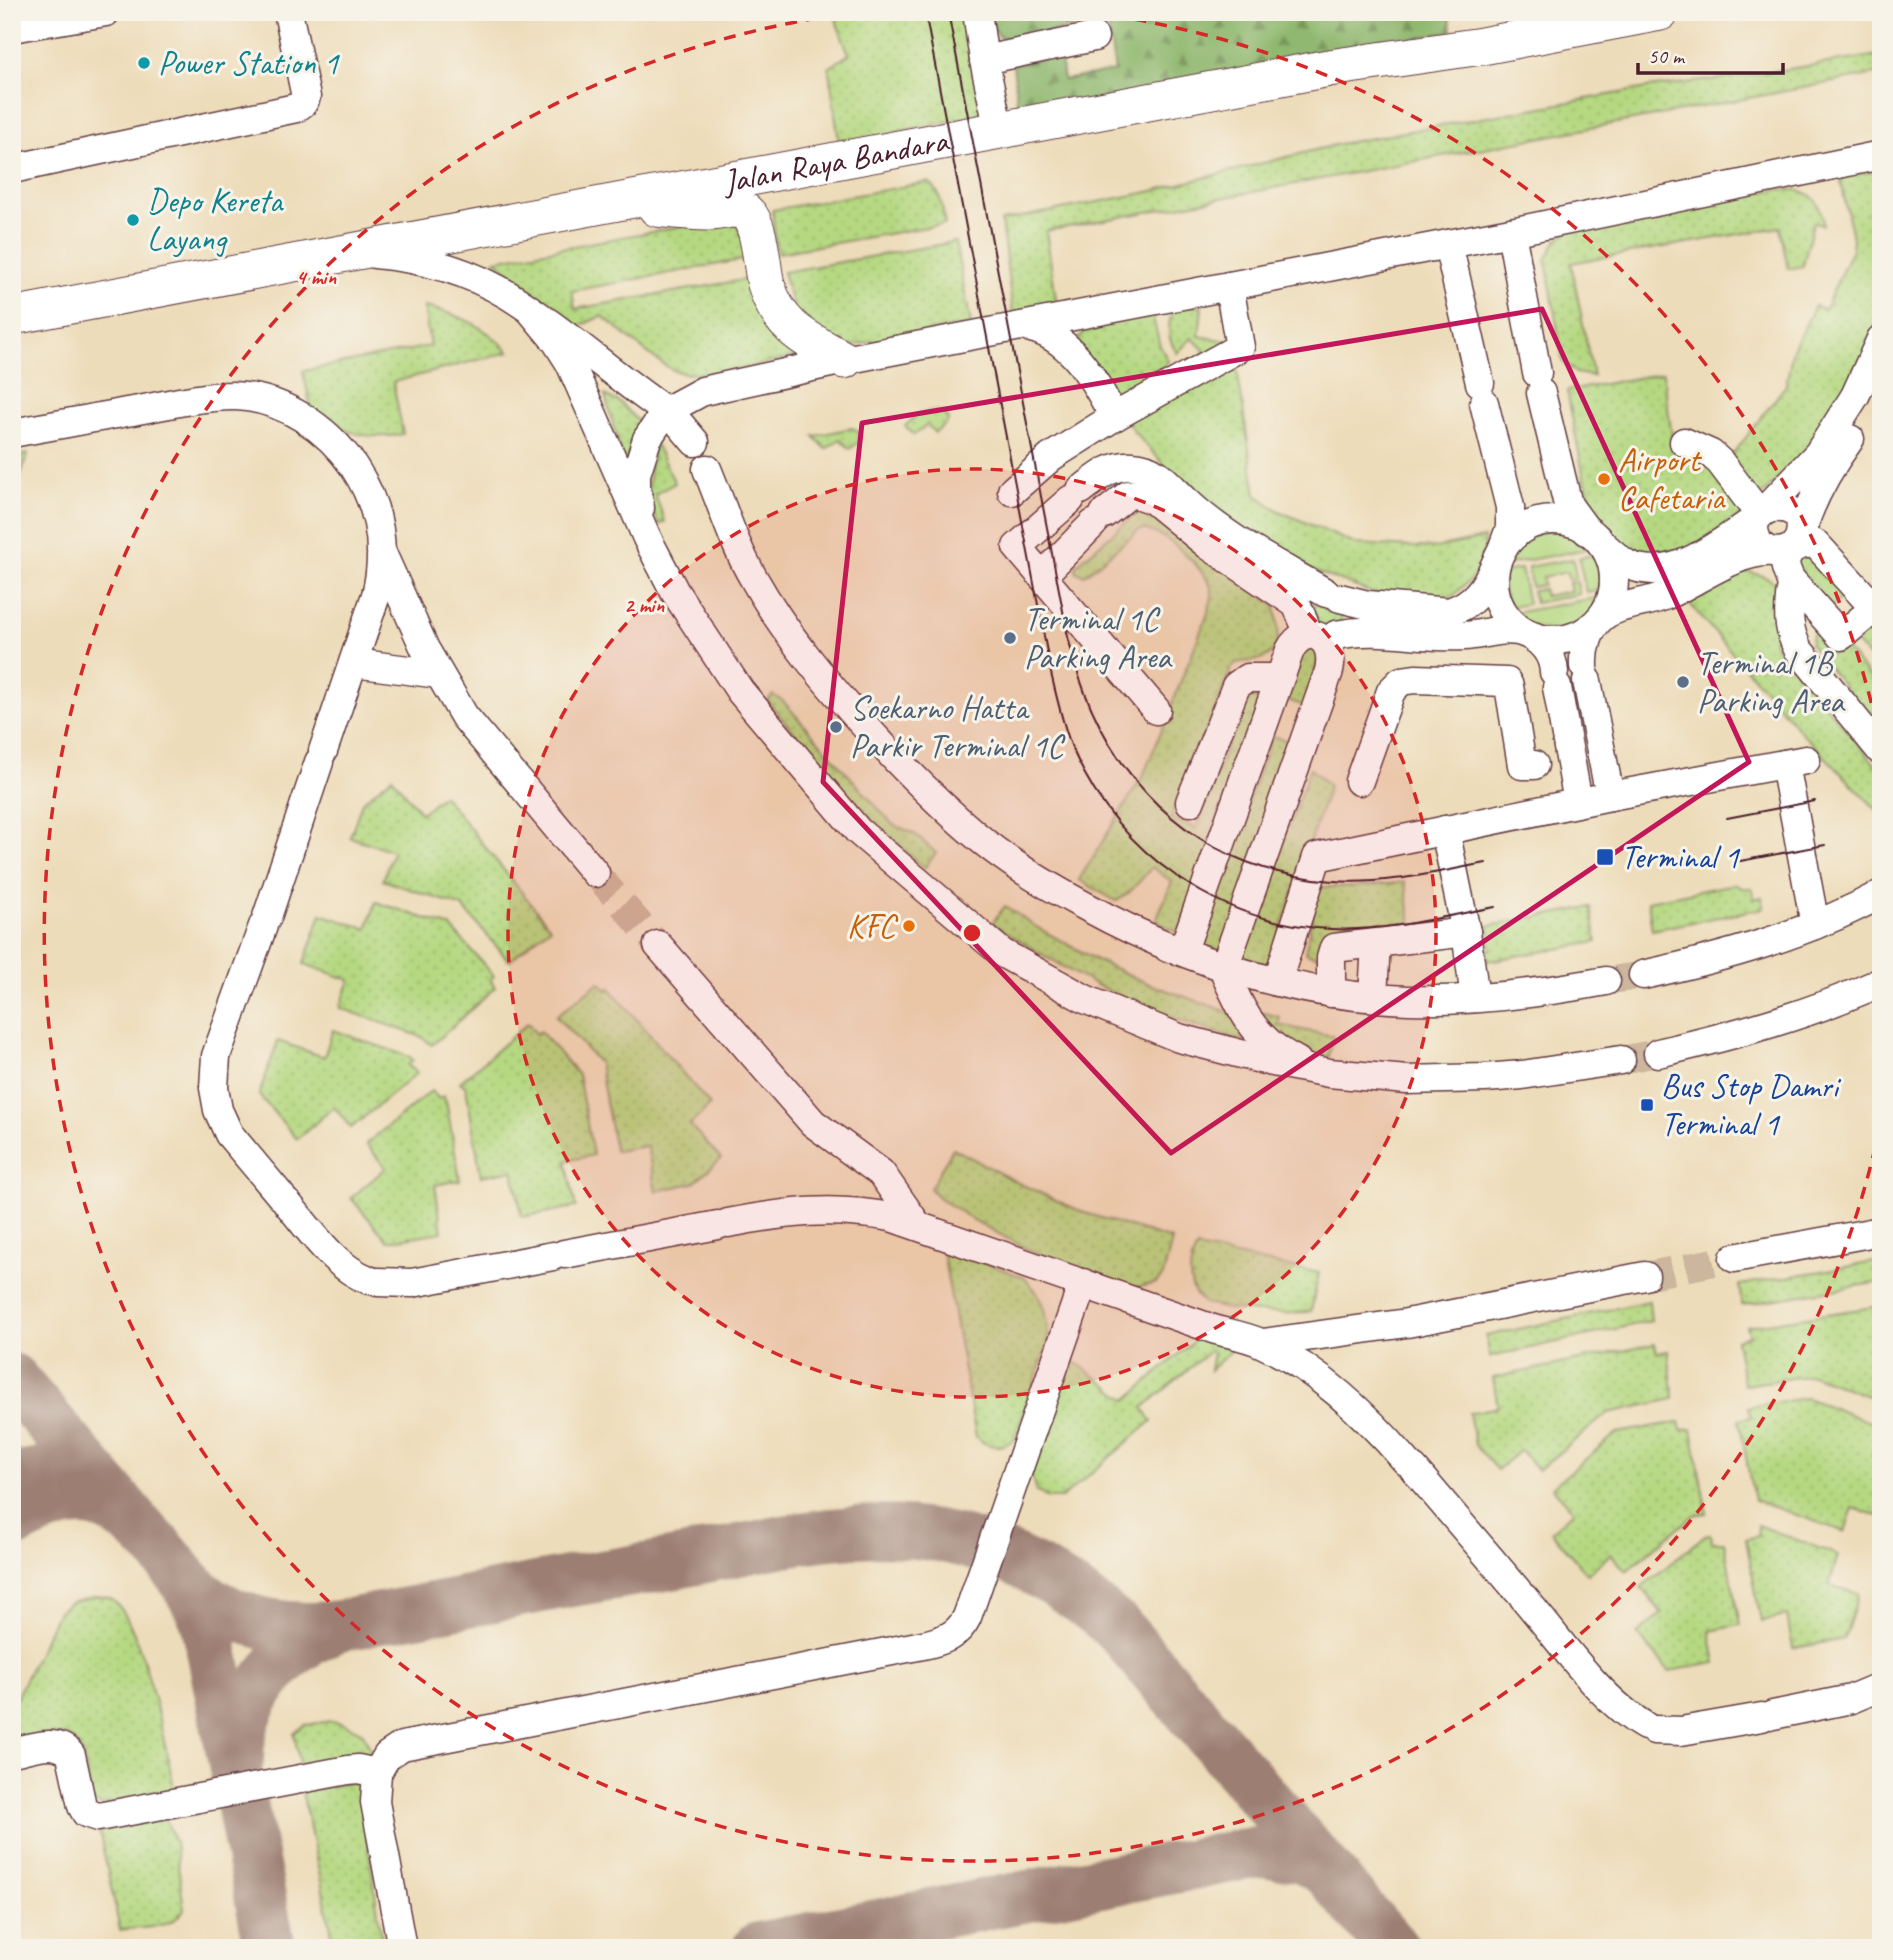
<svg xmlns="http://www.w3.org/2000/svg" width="1893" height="1960" font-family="Caveat,sans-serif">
  <defs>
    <pattern id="grass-dots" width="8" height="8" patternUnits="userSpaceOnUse" patternTransform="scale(1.75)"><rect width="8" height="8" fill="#b5d881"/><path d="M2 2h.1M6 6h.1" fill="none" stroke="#9db970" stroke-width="1.8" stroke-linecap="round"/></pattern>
    <pattern id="forest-firs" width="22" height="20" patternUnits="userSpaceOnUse" patternTransform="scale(1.75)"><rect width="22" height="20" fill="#90b86f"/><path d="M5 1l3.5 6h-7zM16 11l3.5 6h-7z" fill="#78955b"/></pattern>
  </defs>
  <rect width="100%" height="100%" fill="#f7f3e8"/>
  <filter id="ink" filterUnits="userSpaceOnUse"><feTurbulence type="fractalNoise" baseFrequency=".0143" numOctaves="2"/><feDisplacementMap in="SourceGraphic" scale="14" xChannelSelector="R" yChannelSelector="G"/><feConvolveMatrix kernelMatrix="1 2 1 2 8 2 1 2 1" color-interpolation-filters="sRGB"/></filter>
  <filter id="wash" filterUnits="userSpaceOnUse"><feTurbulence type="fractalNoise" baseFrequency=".00686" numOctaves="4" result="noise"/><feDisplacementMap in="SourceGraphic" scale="28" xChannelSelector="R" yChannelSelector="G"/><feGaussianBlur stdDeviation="1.57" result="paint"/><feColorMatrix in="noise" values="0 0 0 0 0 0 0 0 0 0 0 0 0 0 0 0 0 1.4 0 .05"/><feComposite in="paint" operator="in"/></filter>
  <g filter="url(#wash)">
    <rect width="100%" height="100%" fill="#eddcb9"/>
    <g fill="url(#grass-dots)" stroke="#807c56" stroke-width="2">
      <polygon points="835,12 970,12 984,107 977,116 904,130 840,151 829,68 849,54 838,26"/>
      <polygon points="1881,55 1881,73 1046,231 1057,306 1013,314 1001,221 1144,193 1339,144 1647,88 1742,76"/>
      <polygon points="1881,170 1881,217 1874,260 1881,281 1881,314 1866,358 1813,442 1745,513 1691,548 1663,555 1644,552 1616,541 1596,517 1583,473 1567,391 1663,373 1672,436 1730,458 1786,385 1793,349 1815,306 1825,309 1852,249 1853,238 1841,182 1845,177"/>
      <path d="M929,182C942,193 942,208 945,224L777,253L772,210Z"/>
      <path d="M1778,189C1806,188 1821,195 1823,225L1813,223L1803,266L1788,269L1780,227L1571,263L1593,376L1576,373L1563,362L1546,260L1556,241L1568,231Z"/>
      <path d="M733,217L752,258L572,291L575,309L754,278L809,353C777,360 699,384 671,369C647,355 624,333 602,316L577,327L495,260Z"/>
      <polygon points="955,242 971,324 844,347 797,320 783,272"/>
      <path d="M1173,303L1202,307L1199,336L1233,342L1256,495L1279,511L1355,544L1435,548L1484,538L1486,558L1481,569L1454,595L1436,601L1375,594L1277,557L1192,495L1135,433L1076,342L1090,325L1151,310L1160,346L1168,361L1164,366L1176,378L1205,351L1192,338L1177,353C1164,334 1170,323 1173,303Z"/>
      <path d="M424,307C457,313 486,326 509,352L393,382L403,434C370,441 343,432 313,416L303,371L430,346Z"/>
      <polygon points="605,395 619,402 644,427 624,465"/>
      <polygon points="932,411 941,412 948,419 947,423 935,433 927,425 914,435 905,426 917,415"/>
      <polygon points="852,428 857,430 861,437 859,442 850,449 840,439 826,449 814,436"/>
      <path d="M654,442L675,483L655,494L665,522L659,525C643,489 649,479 654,442Z"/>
      <polygon points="28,454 12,500 12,457"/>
      <path d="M1140,510H1144L1275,606C1280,629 1284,658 1251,661C1242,662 1237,661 1231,669L1171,819L1197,828L1241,705L1246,698H1256L1261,702L1179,933L1156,920L1172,882L1152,867C1141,879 1131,894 1116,901L1079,880L1144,774L1208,613C1209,607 1213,597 1212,591C1208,570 1160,526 1139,530L1085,575L1076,572V565Z"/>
      <polygon points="1806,551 1850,591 1828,609 1793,565"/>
      <path d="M1744,571C1767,576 1780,579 1782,604C1782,606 1783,613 1782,615C1779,628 1772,633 1776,647L1881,771V814L1804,735L1681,594Z"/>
      <polygon points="1321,600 1342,610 1341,623 1319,630 1312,608"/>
      <polygon points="1874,617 1881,625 1881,671 1852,638"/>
      <polygon points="1822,629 1836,638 1881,690 1881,733 1810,644 1812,635"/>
      <polygon points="1309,647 1319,650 1310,708 1282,698 1298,651"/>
      <polygon points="773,695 783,701 892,824 915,834 936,853 924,868 872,822 767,701"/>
      <polygon points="1272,736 1294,743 1224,952 1196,944"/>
      <polygon points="1310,768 1329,786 1269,965 1241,960 1279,838 1290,824"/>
      <polygon points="392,777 421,813 443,795 550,927 509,961 463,907 383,880 393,851 350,837 362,802"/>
      <polygon points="1405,882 1412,930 1321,957 1305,953 1318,887 1354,887"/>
      <polygon points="1734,884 1742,888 1752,888 1754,899 1762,897 1764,908 1652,930 1648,901"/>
      <polygon points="376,902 451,927 494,976 490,980 496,987 432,1045 422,1037 340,1008 350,980 304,964 321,914 367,929"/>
      <path d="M1005,906L1038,928L1098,961L1149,984L1234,1014L1247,1037L1243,1041C1206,1029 1168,1018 1132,1002C1082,980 1037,952 992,923Z"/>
      <polygon points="1591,907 1597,942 1487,961 1486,951 1491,949 1488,926"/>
      <polygon points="599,982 607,990 610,988 710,1105 690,1125 721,1159 693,1183 656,1191 647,1146 615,1151 599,1063 556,1016"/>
      <polygon points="1252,1010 1280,1017 1278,1025 1333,1036 1329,1057 1298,1050"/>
      <polygon points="528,1023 536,1034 540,1031 578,1075 593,1155 566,1161 576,1207 522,1217 513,1170 481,1176 466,1087 460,1082"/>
      <polygon points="333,1030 410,1057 413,1060 408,1065 417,1073 351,1128 334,1107 297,1139 259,1095 278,1041 324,1057"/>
      <polygon points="431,1091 439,1099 443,1096 446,1101 460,1180 435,1185 442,1232 388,1241 351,1198 386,1168 366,1144"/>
      <polygon points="953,1148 1016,1182 1082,1212 1172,1240 1163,1276 1156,1283 1137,1288 1066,1266 1025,1248 973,1220 938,1197 930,1188"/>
      <path d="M942,1247L1024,1277L1035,1290L1043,1305L1048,1330V1343L1014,1440C1000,1449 988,1448 976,1437Z"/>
      <path d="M1197,1248L1319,1273L1311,1311C1295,1316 1217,1311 1203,1302C1186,1290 1188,1263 1197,1248Z"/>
      <polygon points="1881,1261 1881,1282 1742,1305 1739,1285"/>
      <polygon points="1649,1301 1651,1321 1490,1357 1486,1336"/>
      <polygon points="1881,1306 1881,1401 1812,1375 1744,1385 1736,1340 1749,1336 1746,1326"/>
      <polygon points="1198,1337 1233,1349 1210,1370 1213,1352 1211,1350 1143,1408 1152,1421 1062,1498 1048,1498 1036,1491 1031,1474 1071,1359 1127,1400"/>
      <polygon points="1655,1344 1657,1353 1668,1351 1674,1399 1608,1413 1538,1470 1520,1450 1497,1470 1475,1445 1469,1413 1498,1407 1493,1378"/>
      <polygon points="1806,1398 1881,1426 1872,1455 1881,1459 1881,1517 1853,1508 1845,1532 1754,1500 1739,1420 1751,1417 1748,1407"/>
      <polygon points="1680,1422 1682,1430 1692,1429 1707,1513 1694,1515 1626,1571 1611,1554 1587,1574 1551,1531 1574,1511 1552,1487 1617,1433"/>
      <polygon points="1757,1525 1838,1555 1829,1585 1859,1594 1844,1639 1793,1648 1787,1616 1761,1621 1746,1539 1758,1536"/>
      <polygon points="1711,1534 1712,1542 1724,1542 1740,1625 1710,1631 1716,1663 1669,1671 1637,1634 1662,1613 1641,1588 1705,1535"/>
      <path d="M95,1597C103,1597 109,1596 115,1602C144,1628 165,1750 175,1791L101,1805L92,1801C79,1732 84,1728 12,1740V1706L58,1612L69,1603Z"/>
      <polygon points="331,1721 343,1723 363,1733 372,1753 300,1766 294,1733 305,1725"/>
      <polygon points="359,1781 383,1948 335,1948 302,1791"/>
      <path d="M165,1818L175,1842L184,1909C173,1930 141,1927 120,1930L99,1830Z"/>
    </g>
    <polygon fill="url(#forest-firs)" stroke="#6d6c4d" stroke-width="2" points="989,12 1449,12 1452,31 1119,99 1020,106 1017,102 1013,64 1060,56 1064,80 1115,71 1107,21 1014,39 999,37 991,23"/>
    <g fill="#b5d881" stroke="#807c56" stroke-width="2">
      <path d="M1557,530L1580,537L1592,548L1504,565C1517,540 1529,532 1557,530Z"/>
      <polygon points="1597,554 1605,577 1603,589 1586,592 1579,558"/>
      <polygon points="1573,559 1576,578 1569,580 1567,572 1542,577 1543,585 1531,587 1528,567"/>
      <polygon points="1521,569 1528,604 1510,607 1503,592 1503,572"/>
      <polygon points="1577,582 1579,594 1535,603 1532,591 1543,589 1545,596 1571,591 1569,583"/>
      <path d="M1601,597C1589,636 1540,641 1514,613Z"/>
    </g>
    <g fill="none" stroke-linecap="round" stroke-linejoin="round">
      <g stroke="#9c7e72" stroke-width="52">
        <polyline points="12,1379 132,1519"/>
        <polyline points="12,1478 42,1473"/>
        <path d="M12,1524C84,1485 113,1496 165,1555C177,1570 189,1587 205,1598C244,1625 293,1632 339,1626C415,1611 491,1596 567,1582C607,1575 647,1569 687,1561C769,1544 853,1521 937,1536C1007,1548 1065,1583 1118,1628L1393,1948"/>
        <polyline points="183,1578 201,1609 207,1624 270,1948"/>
        <path d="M238,1760C238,1699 283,1647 339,1626"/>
        <polyline points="758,1948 1262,1851 1304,1857 1328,1873"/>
      </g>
    </g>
  </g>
  <g filter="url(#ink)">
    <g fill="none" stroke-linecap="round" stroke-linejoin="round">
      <g stroke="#ccb69d" stroke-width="28" stroke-dasharray="28 14" stroke-linecap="butt">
        <polyline points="595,873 658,945"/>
        <polyline points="1606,981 1643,975"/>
        <polyline points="1621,1060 1658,1053"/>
        <polyline points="1645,1276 1734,1258"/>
      </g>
      <defs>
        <g id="minor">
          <polyline points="977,12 984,60 999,131"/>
          <polyline points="12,28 106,12"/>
          <polyline points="984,60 1094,37"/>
          <polyline points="12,169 296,108 303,103 306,97 288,12"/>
          <polyline points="1511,232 1537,373"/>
          <polyline points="1448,244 1480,383"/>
          <path d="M375,254C421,258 468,271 508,295C566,331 616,378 673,416L695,442"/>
          <polyline points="532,312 556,341 570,363 647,538 675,592 740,691 858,831 1002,953 1085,999 1179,1038 1268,1061 1329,1073 1407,1080 1485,1078 1522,1075 1621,1060"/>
          <path d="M1022,326C1069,332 1094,379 1114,417"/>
          <polyline points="1541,393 1568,505 1587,531"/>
          <polyline points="1484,403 1510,507 1510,528 1503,547"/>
          <path d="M12,433C53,426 93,418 133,411C166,405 200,396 234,396C282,397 328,428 354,467C380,506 387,550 376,595L323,751"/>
          <polyline points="1684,442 1711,454 1720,462 1760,515"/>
          <path d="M707,469C722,505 734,545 754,579C786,636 830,687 874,736C911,776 950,816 993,849C1022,871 1053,889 1085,906C1185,961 1293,996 1408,1000C1474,1002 1541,993 1606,981"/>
          <path d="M1081,490C1097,478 1111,464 1133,466C1157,467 1170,486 1186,501C1226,539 1279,565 1326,593"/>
          <polyline points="1012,491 1051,457 1114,417 1240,347 1229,286"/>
          <polyline points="1070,500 1017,547 1156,710"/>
          <polyline points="640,508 636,488 636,474 647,439 666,411 703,391 844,360 1511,232 1881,155"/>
          <polyline points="1764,511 1818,454 1855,396 1881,339"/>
          <polyline points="1104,514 1128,495 1136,494 1153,500 1208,545 1296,604 1304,622"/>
          <circle cx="1554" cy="580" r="60"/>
          <path d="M1800,537C1810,501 1828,469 1850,439"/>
          <path d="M1601,543C1609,550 1618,559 1627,564C1672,586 1721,541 1756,519"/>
          <polyline points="382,553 425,649 464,716 595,873"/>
          <polyline points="1042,576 1093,524"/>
          <polyline points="1792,581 1841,636 1875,608"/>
          <path d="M1340,598L1368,605L1449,612C1474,604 1484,589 1495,565"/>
          <path d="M1881,615L1816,544C1799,540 1788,556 1771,551C1764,549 1758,544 1756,537C1742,501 1809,496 1800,534C1799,542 1793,545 1789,552C1781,566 1788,570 1791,582C1793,586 1790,593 1790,598C1788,617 1789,632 1798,649L1881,751"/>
          <path d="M1336,635C1382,626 1420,639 1464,636C1485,635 1507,625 1527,634C1543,642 1553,655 1554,672"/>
          <polyline points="354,663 439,674"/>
          <path d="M1584,666C1583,649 1589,628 1602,617C1618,604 1645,604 1664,596C1696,583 1738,549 1773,552"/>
          <polyline points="1587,681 1610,796"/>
          <polyline points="1557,687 1578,802"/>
          <polyline points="1785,764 1815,925"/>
          <polyline points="1359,781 1391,691 1401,681 1415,679 1507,682 1509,686 1522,765 1534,765"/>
          <polyline points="1190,802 1236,686 1247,678 1279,678"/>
          <polyline points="1445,830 1466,932 1475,998"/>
          <polyline points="267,917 319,762"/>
          <polyline points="263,926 216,1056 214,1088 218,1110 229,1134 281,1196"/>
          <polyline points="658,945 813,1123 881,1173 918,1226"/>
          <path d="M1168,948L1180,946L1187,939L1290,650C1305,622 1337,635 1329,671L1224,968C1226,979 1232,988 1237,999C1250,1027 1268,1047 1297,1061"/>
          <path d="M1643,975C1725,957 1806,935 1881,894"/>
          <polyline points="1277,982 1317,857 1610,796 1806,760"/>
          <polyline points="1331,993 1331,958 1334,948 1466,932"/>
          <polyline points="1373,997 1376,942"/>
          <path d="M1658,1053C1735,1035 1809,1015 1881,982"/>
          <path d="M288,1204C311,1231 334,1267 369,1280"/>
          <path d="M728,1223C787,1212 831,1206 891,1217L1216,1330C1231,1334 1249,1337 1263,1344C1319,1370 1366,1415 1406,1461"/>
          <polyline points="564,1254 718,1225"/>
          <polyline points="1734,1258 1881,1231"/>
          <polyline points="378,1282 412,1283 553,1256"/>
          <polyline points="1263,1343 1407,1323 1645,1276"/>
          <polyline points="1414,1469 1517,1590"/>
          <path d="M1524,1598C1559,1639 1599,1699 1645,1726"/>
          <polyline points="1773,1715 1851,1699 1877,1688"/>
          <polyline points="1654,1730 1681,1731 1762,1717"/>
          <path d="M12,1752C32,1748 57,1737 71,1755L82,1806L86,1813L98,1817L348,1770L358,1769L377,1773L375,1802L402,1948"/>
          <path d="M377,1773L387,1756L402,1746L923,1645C942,1641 958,1636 967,1617L1083,1283"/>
        </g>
        <g id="major">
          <path d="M657,208C675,210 692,212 710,212C720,212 732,207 742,210C761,217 761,267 766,284C779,329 807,339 844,360"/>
          <path id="s1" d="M12,316L1329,68L1482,46L1660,12"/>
        </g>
      </defs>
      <use href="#minor" stroke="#623b40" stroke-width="31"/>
      <use href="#major" stroke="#623b40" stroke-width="39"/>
      <use href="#minor" stroke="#fff" stroke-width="28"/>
      <use href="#major" stroke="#fff" stroke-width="37"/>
      <g stroke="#4a1f2b" stroke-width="2">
        <path d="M925,12L1051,673C1057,699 1063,726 1073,750C1119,854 1217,923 1331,929C1386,932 1441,917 1495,907"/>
        <path d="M948,12L1068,637C1099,772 1190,870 1333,881C1385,885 1436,872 1486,863"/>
        <polyline points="1727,818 1815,801"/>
        <polyline points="1735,862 1825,845"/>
      </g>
    </g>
  </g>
  <path fill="none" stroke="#c2185b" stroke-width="5" stroke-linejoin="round" d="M1542,309L1749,762L1171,1153L823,782L862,423Z"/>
  <circle cx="972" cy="933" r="464" fill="#d62828" fill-opacity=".12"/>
  <g fill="none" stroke="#d62828" stroke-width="3.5" stroke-dasharray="12 9">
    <circle cx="972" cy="933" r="464"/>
    <path d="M1880 1126A928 928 0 1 1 851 13M1093 13A928 928 0 0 1 1880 740"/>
  </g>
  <g fill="#0f9aa8" stroke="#f7f3e8" stroke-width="2.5">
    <circle cx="144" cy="63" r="7"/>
    <circle cx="133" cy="220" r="7"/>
  </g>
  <g fill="#e8710a" stroke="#f7f3e8" stroke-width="2.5">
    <circle cx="1604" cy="479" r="7"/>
    <circle cx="909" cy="926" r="7"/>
  </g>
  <g fill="#5c6f8a" stroke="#f7f3e8" stroke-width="2.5">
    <circle cx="1010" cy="638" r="7"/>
    <circle cx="1683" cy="682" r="7"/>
    <circle cx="836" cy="727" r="7"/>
  </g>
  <g fill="#1a4fb4" stroke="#f7f3e8" stroke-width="2.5">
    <rect x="1596" y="848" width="18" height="18" rx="3.5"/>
    <rect x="1640" y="1098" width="14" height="14" rx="3.5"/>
  </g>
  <g text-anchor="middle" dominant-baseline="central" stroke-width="6" stroke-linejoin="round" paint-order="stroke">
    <g font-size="33" fill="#0d838f" stroke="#f7f3e8" text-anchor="start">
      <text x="158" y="63">Power Station 1</text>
      <text x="147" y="201">Depo Kereta<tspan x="147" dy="38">Layang</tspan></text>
    </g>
    <g font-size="33" fill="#4a1f2b" stroke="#f7f3e8">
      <text stroke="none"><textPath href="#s1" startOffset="838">Jalan Raya Bandara</textPath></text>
    </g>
    <g font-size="33" fill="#c56008" stroke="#f7f3e8" text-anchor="start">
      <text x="1618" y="460">Airport<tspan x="1618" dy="38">Cafetaria</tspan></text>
      <text x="895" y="926" text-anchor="end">KFC</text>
    </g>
    <g font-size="33" fill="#4e5e75" stroke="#f7f3e8" text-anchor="start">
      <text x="1024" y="619">Terminal 1C<tspan x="1024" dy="38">Parking Area</tspan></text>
      <text x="1697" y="663">Terminal 1B<tspan x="1697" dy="38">Parking Area</tspan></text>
      <text x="850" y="708">Soekarno Hatta<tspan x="850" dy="38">Parkir Terminal 1C</tspan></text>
    </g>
    <g font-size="33" fill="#164399" stroke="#f7f3e8" text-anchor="start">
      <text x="1621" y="857">Terminal 1</text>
      <text x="1661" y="1086">Bus Stop Damri<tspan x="1661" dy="38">Terminal 1</tspan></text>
    </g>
  </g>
  <circle cx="972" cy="933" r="10" fill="#d62828" stroke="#f7f3e8" stroke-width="3.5"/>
  <g font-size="21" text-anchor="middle" font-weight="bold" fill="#d62828" stroke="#f7f3e8" stroke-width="6" stroke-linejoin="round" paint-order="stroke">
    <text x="316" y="284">4 min</text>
    <text x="644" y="612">2 min</text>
  </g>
  <rect width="1893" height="1960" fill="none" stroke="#f7f3e8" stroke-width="42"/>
  <path d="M1638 63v10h145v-10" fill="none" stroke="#4a1f2b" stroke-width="3.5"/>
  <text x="1648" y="63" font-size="21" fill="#4a1f2b" stroke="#f7f3e8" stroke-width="5" paint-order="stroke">50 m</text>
</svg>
